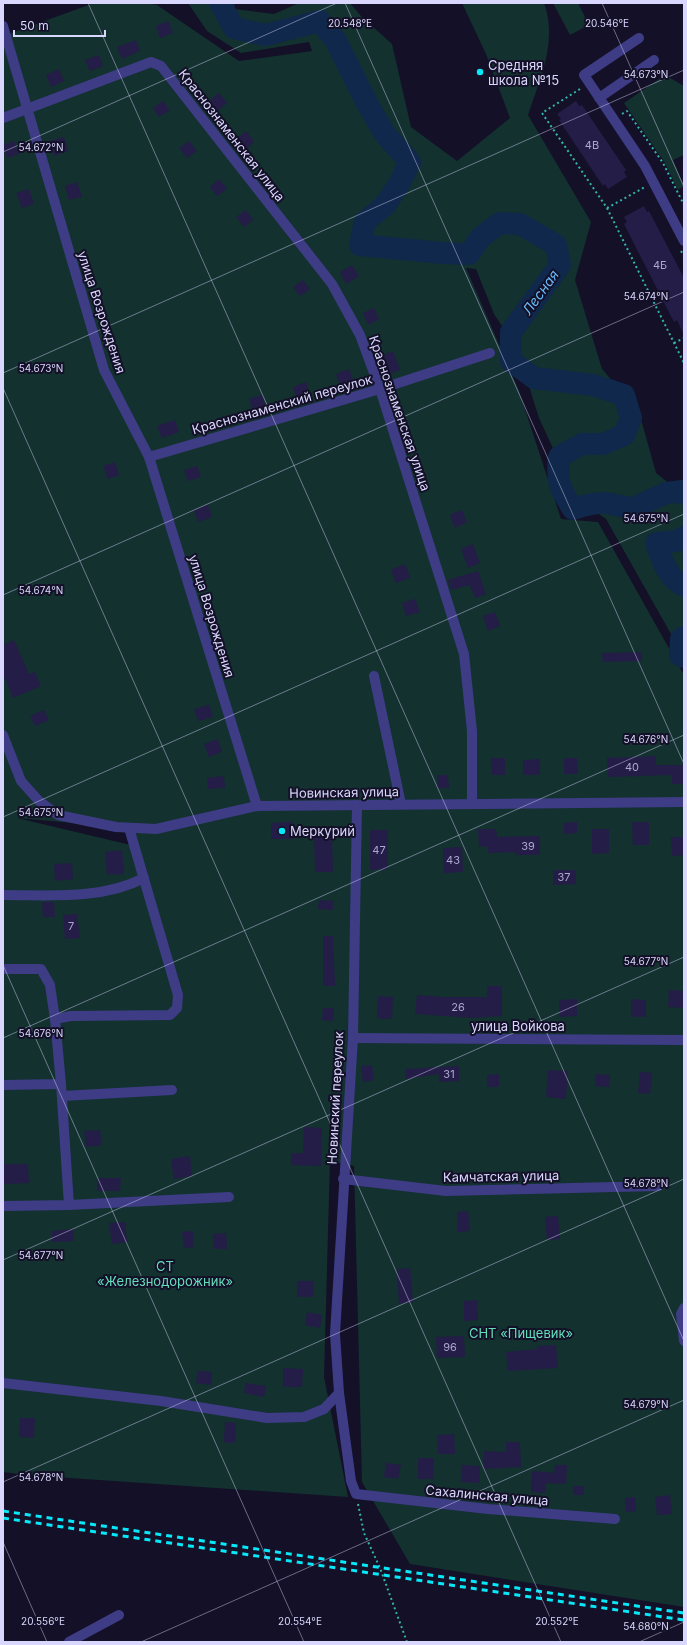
<svg xmlns="http://www.w3.org/2000/svg" width="687" height="1645" font-family="Inter,sans-serif">
  <rect width="100%" height="100%" fill="#131027"/>
  <g fill="#13312f" fill-rule="evenodd">
    <path d="M94,3H147L157,5L239,61L312,51L309,42L241,53L207,31L188,3H234L235,9L274,14L299,3H350L361,16L392,44L411,127L457,161L510,118L486,54L462,3H544C558,41 540,79 528,115L591,222L575,280L602,369L639,412L656,473L684,495V657L606,519L576,498L539,418L517,348L494,314L476,269L466,268L519,391L561,519L598,522L684,675V1607L410,1564L362,1482L354,1166L330,1161L324,1377L348,1497L26,1475L3,1472V33L6,35ZM372,215L371,247V248L360,245ZM17,818L129,828L135,846Z"/>
    <polygon points="553,3 578,3 589,25 570,35"/>
    <polygon points="665,75 684,86 684,155 673,160 684,186 678,190 665,163 624,103"/>
  </g>
  <g fill="none" stroke-linecap="round" stroke-linejoin="round">
    <g stroke="#10284b" stroke-width="22">
      <path d="M220,3L234,28L265,35L320,21L336,41L368,105L385,134L410,162L399,184L386,204L365,222L360,245L442,253L469,254L481,237L500,223L520,224L556,245L560,265L511,332V361L534,378L593,385L624,395L631,418L624,435L603,444H582L559,457C556,481 560,489 573,509C598,501 606,501 631,509L666,493L682,491L684,494"/>
      <path d="M684,537L677,541L656,543C661,558 668,579 684,586"/>
      <polyline points="684,637 681,639 680,655 684,657"/>
    </g>
  </g>
  <g fill="#241d47">
    <polygon points="168,21 173,33 160,38 156,26"/>
    <polygon points="136,40 140,51 122,59 117,47"/>
    <polygon points="99,55 103,66 90,71 85,60"/>
    <polygon points="59,69 64,81 51,87 46,75"/>
    <polygon points="219,93 227,103 216,112 208,102"/>
    <polygon points="163,101 170,110 159,117 153,108"/>
    <polygon points="576,101 579,106 582,105 626,170 624,172 627,177 608,189 605,184 603,186 559,120 561,119 557,114"/>
    <polygon points="246,131 254,142 243,151 235,140"/>
    <polygon points="64,137 68,151 54,156 50,141"/>
    <polygon points="14,141 19,154 7,158 3,145"/>
    <polygon points="189,141 197,151 187,158 179,148"/>
    <polygon points="219,179 227,189 217,196 210,187"/>
    <polygon points="77,182 82,197 69,200 65,186"/>
    <polygon points="29,189 34,204 22,208 16,193"/>
    <polygon points="644,206 647,212 649,211 684,278 684,335 677,320 674,322 624,224 627,222 624,217"/>
    <polygon points="246,210 253,220 244,227 236,217"/>
    <polygon points="352,265 359,276 346,284 340,272"/>
    <polygon points="303,280 310,289 300,296 293,287"/>
    <polygon points="374,308 379,319 368,325 363,313"/>
    <polygon points="393,351 400,370 387,375 380,356"/>
    <polygon points="349,369 354,382 341,387 336,374"/>
    <polygon points="306,382 310,395 297,399 293,387"/>
    <polygon points="262,395 267,410 254,414 249,399"/>
    <polygon points="175,420 179,432 162,438 157,426"/>
    <polygon points="115,462 119,475 108,479 103,466"/>
    <polygon points="197,466 201,477 188,481 184,470"/>
    <polygon points="208,505 212,517 198,522 194,510"/>
    <polygon points="462,510 467,522 455,528 450,515"/>
    <polygon points="473,544 480,563 468,568 461,549"/>
    <polygon points="405,564 410,578 396,583 391,570"/>
    <polygon points="478,571 486,594 475,598 470,585 451,590 448,580"/>
    <polygon points="415,599 420,612 406,616 402,603"/>
    <polygon points="495,612 500,626 488,631 483,616"/>
    <polygon points="14,640 29,674 35,672 41,686 13,698 3,674 3,645"/>
    <polygon points="642,652 642,661 603,662 602,653"/>
    <polygon points="209,705 213,717 198,721 194,709"/>
    <polygon points="44,710 49,720 35,726 30,716"/>
    <polygon points="218,739 222,752 209,757 204,744"/>
    <polygon points="656,756 656,765 684,765 684,784 672,784 672,775 608,777 607,758"/>
    <polygon points="491,758 505,758 505,775 492,775"/>
    <polygon points="564,758 577,758 578,774 564,774"/>
    <polygon points="540,759 540,775 523,775 523,760"/>
    <polygon points="437,775 448,775 449,788 438,788"/>
    <polygon points="224,776 225,788 208,789 207,778"/>
    <polygon points="293,822 294,839 271,839 271,823"/>
    <polygon points="577,822 577,833 564,834 564,823"/>
    <polygon points="632,822 649,822 649,845 633,845"/>
    <polygon points="478,829 496,829 497,837 540,836 540,855 515,855 515,852 488,853 488,846 479,847"/>
    <polygon points="592,829 609,829 609,853 592,854"/>
    <polygon points="370,830 388,830 388,869 370,870"/>
    <polygon points="314,834 332,834 333,872 315,872"/>
    <polygon points="671,837 684,837 684,855 672,856"/>
    <polygon points="462,847 463,872 444,873 443,848"/>
    <polygon points="122,850 124,874 107,875 105,852"/>
    <polygon points="72,863 73,879 55,881 54,864"/>
    <polygon points="553,870 575,870 576,884 553,885"/>
    <polygon points="319,900 333,901 333,910 318,909"/>
    <polygon points="42,902 54,902 55,917 43,917"/>
    <polygon points="77,914 80,938 65,939 63,915"/>
    <polygon points="323,936 333,936 335,986 323,986"/>
    <polygon points="487,986 502,986 502,1016 472,1018 415,1014 417,995 443,997 487,997"/>
    <polygon points="669,990 684,991 684,1008 668,1007"/>
    <polygon points="378,996 393,997 392,1019 377,1018"/>
    <polygon points="577,999 577,1016 560,1017 559,1000"/>
    <polygon points="631,999 646,1000 646,1017 631,1017"/>
    <polygon points="323,1008 334,1008 333,1021 322,1020"/>
    <polygon points="372,1065 374,1080 363,1082 361,1066"/>
    <polygon points="459,1066 459,1081 439,1082 439,1074 406,1079 405,1069"/>
    <polygon points="548,1070 568,1071 566,1099 546,1097"/>
    <polygon points="640,1072 652,1073 650,1094 638,1093"/>
    <polygon points="499,1074 499,1087 487,1087 487,1075"/>
    <polygon points="595,1074 610,1075 609,1087 595,1086"/>
    <polygon points="304,1127 322,1128 321,1166 291,1165 291,1153 303,1153"/>
    <polygon points="100,1130 102,1145 86,1147 84,1131"/>
    <polygon points="190,1156 192,1176 174,1179 171,1159"/>
    <polygon points="3,1164 28,1164 29,1183 3,1184"/>
    <polygon points="97,1178 121,1178 120,1191 97,1191"/>
    <polygon points="468,1211 470,1231 458,1232 457,1212"/>
    <polygon points="558,1216 560,1239 547,1240 545,1217"/>
    <polygon points="125,1222 127,1242 112,1244 109,1223"/>
    <polygon points="73,1229 74,1241 52,1242 52,1231"/>
    <polygon points="193,1231 194,1247 184,1248 182,1232"/>
    <polygon points="226,1233 227,1249 214,1249 213,1234"/>
    <polygon points="410,1268 413,1302 399,1304 397,1269"/>
    <polygon points="297,1281 314,1281 313,1297 297,1297"/>
    <polygon points="477,1300 478,1320 464,1321 464,1301"/>
    <polygon points="307,1312 322,1315 320,1328 305,1325"/>
    <polygon points="464,1336 465,1357 437,1358 436,1337"/>
    <polygon points="556,1345 558,1368 508,1371 506,1352 538,1349 537,1346"/>
    <polygon points="283,1368 303,1369 302,1387 283,1387"/>
    <polygon points="198,1371 212,1372 211,1385 196,1383"/>
    <polygon points="246,1383 266,1386 264,1397 244,1393"/>
    <polygon points="20,1418 35,1418 34,1438 19,1437"/>
    <polygon points="225,1422 236,1423 235,1443 224,1442"/>
    <polygon points="454,1434 455,1454 438,1454 437,1435"/>
    <polygon points="506,1442 520,1442 521,1467 483,1469 484,1451 506,1452"/>
    <polygon points="418,1458 434,1458 433,1479 418,1479"/>
    <polygon points="386,1463 401,1465 398,1479 384,1477"/>
    <polygon points="462,1465 480,1466 479,1483 461,1482"/>
    <polygon points="555,1465 567,1465 566,1484 546,1483 545,1493 531,1492 532,1471 554,1473"/>
    <rect x="573" y="1486" width="11" height="9"/>
    <polygon points="670,1495 672,1514 657,1515 655,1497"/>
    <polygon points="635,1497 636,1511 626,1512 625,1498"/>
  </g>
  <g fill="none" stroke-linecap="round" stroke-linejoin="round">
    <g stroke="#33b6aa" stroke-width="2" stroke-dasharray="2 3" stroke-linecap="butt">
      <polyline points="580,89 542,113 607,208 684,363"/>
      <polyline points="622,114 627,111 663,163 684,205"/>
      <polyline points="607,208 645,187"/>
      <polyline points="681,251 684,256"/>
      <polyline points="674,343 684,338"/>
      <polyline points="358,1504 364,1533 380,1568 407,1642"/>
    </g>
    <g stroke="#3d3c85" stroke-width="10">
      <polyline points="3,26 104,370 149,457 257,806"/>
      <polyline points="639,38 584,75 645,166 684,241"/>
      <polyline points="599,98 654,60"/>
      <polyline points="3,118 151,62 161,66 332,284 360,335 380,389 464,654 472,731 472,804"/>
      <polyline points="149,457 380,389 490,353"/>
      <polyline points="374,676 401,804"/>
      <polyline points="3,735 21,781 39,801 58,815 116,827 156,829 257,806 684,802"/>
      <polyline points="357,805 353,1038 335,1334 339,1393 351,1481 356,1494 488,1509 615,1519"/>
      <path d="M3,895C49,895 102,900 144,878"/>
      <polyline points="3,969 41,969 50,985 55,1019"/>
      <polyline points="353,1038 684,1040"/>
      <polyline points="61,1084 69,1205"/>
      <polyline points="3,1085 61,1084 55,1019 71,1016 170,1015 177,1008 178,995 129,828"/>
      <polyline points="62,1096 172,1090"/>
      <polyline points="343,1179 446,1191 658,1186"/>
      <polyline points="3,1206 69,1205 229,1197"/>
      <polyline points="684,1308 681,1314 684,1341"/>
      <polyline points="3,1383 161,1401 267,1418 304,1417 324,1409 339,1393"/>
      <polyline points="69,1642 119,1615"/>
    </g>
    <g stroke="#08e8f9" stroke-width="3" stroke-dasharray="6 5" stroke-linecap="butt">
      <polyline points="3,1511 684,1613"/>
      <polyline points="3,1518 684,1620"/>
    </g>
  </g>
  <path fill="none" stroke="#dad7fe" stroke-width="1" stroke-opacity="0.45" d="M88,3L684,1341M345,3L684,764M602,3L684,187M3,152L337,3M3,373L684,70M3,388L561,1642M3,595L684,292M3,817L684,514M3,965L304,1642M3,1038L684,735M3,1260L684,957M3,1482L684,1179M3,1542L47,1642M141,1642L684,1400M639,1642L684,1622"/>
  <g fill="#08e8f9" stroke="#131027" stroke-width="1.5">
    <circle cx="480" cy="72" r="4"/>
    <circle cx="282" cy="831" r="4"/>
  </g>
  <g text-anchor="middle" dominant-baseline="central" stroke-width="4" stroke-linejoin="round" paint-order="stroke">
    <g font-size="11" fill="#aca8d0">
      <text x="592" y="145">4В</text>
      <text x="660" y="265">4Б</text>
      <text x="632" y="767">40</text>
      <text x="528" y="846">39</text>
      <text x="379" y="850">47</text>
      <text x="453" y="860">43</text>
      <text x="564" y="877">37</text>
      <text x="71" y="926">7</text>
      <text x="458" y="1007">26</text>
      <text x="449" y="1074">31</text>
      <text x="450" y="1347">96</text>
    </g>
    <g font-size="13" fill="#dad7fe" stroke="#131027" text-anchor="start">
      <text x="488" y="65">Средняя<tspan x="488" dy="15">школа №15</tspan></text>
      <text x="290" y="831">Меркурий</text>
    </g>
    <g font-size="13" fill="#dad7fe" stroke="#131027">
      <text transform="translate(232 135) rotate(52)">Краснознаменская улица</text>
      <text transform="translate(102 312) rotate(72)">улица Возрождения</text>
      <text transform="translate(282 404) rotate(-16)">Краснознаменский переулок</text>
      <text transform="translate(400 413) rotate(71)">Краснознаменская улица</text>
      <text transform="translate(212 616) rotate(73)">улица Возрождения</text>
      <text transform="translate(344 792) rotate(-1)">Новинская улица</text>
      <text x="518" y="1026">улица Войкова</text>
      <text transform="translate(335 1098) rotate(-87)">Новинский переулок</text>
      <text transform="translate(501 1176) rotate(-1)">Камчатская улица</text>
      <text transform="translate(487 1495) rotate(5)">Сахалинская улица</text>
    </g>
    <g font-size="13" fill="#64ddbb" stroke="#131027">
      <text x="165" y="1266">СТ<tspan x="165" dy="15">«Железнодорожник»</tspan></text>
      <text x="521" y="1333">СНТ «Пищевик»</text>
    </g>
    <g font-size="14" font-style="italic" fill="#68bcfb" stroke="#131027">
      <text transform="translate(540 292) rotate(-54)">Лесная</text>
    </g>
  </g>
  <g font-size="10" text-anchor="middle" fill="#dad7fe" stroke="#131027" stroke-width="4" stroke-linejoin="round" paint-order="stroke">
    <text x="350" y="27">20.548°E</text>
    <text x="607" y="27">20.546°E</text>
    <text x="646" y="78">54.673°N</text>
    <text x="41" y="151">54.672°N</text>
    <text x="646" y="300">54.674°N</text>
    <text x="41" y="372">54.673°N</text>
    <text x="646" y="522">54.675°N</text>
    <text x="41" y="594">54.674°N</text>
    <text x="646" y="743">54.676°N</text>
    <text x="41" y="816">54.675°N</text>
    <text x="646" y="965">54.677°N</text>
    <text x="41" y="1037">54.676°N</text>
    <text x="646" y="1187">54.678°N</text>
    <text x="41" y="1259">54.677°N</text>
    <text x="646" y="1408">54.679°N</text>
    <text x="41" y="1481">54.678°N</text>
    <text x="43" y="1625">20.556°E</text>
    <text x="300" y="1625">20.554°E</text>
    <text x="557" y="1625">20.552°E</text>
    <text x="646" y="1630">54.680°N</text>
  </g>
  <rect width="687" height="1645" fill="none" stroke="#dad7fe" stroke-width="8"/>
  <path d="M14 30v6h91v-6" fill="none" stroke="#dad7fe" stroke-width="2"/>
  <text x="20" y="30" font-size="12" fill="#dad7fe" stroke="#131027" stroke-width="3" paint-order="stroke">50 m</text>
</svg>
